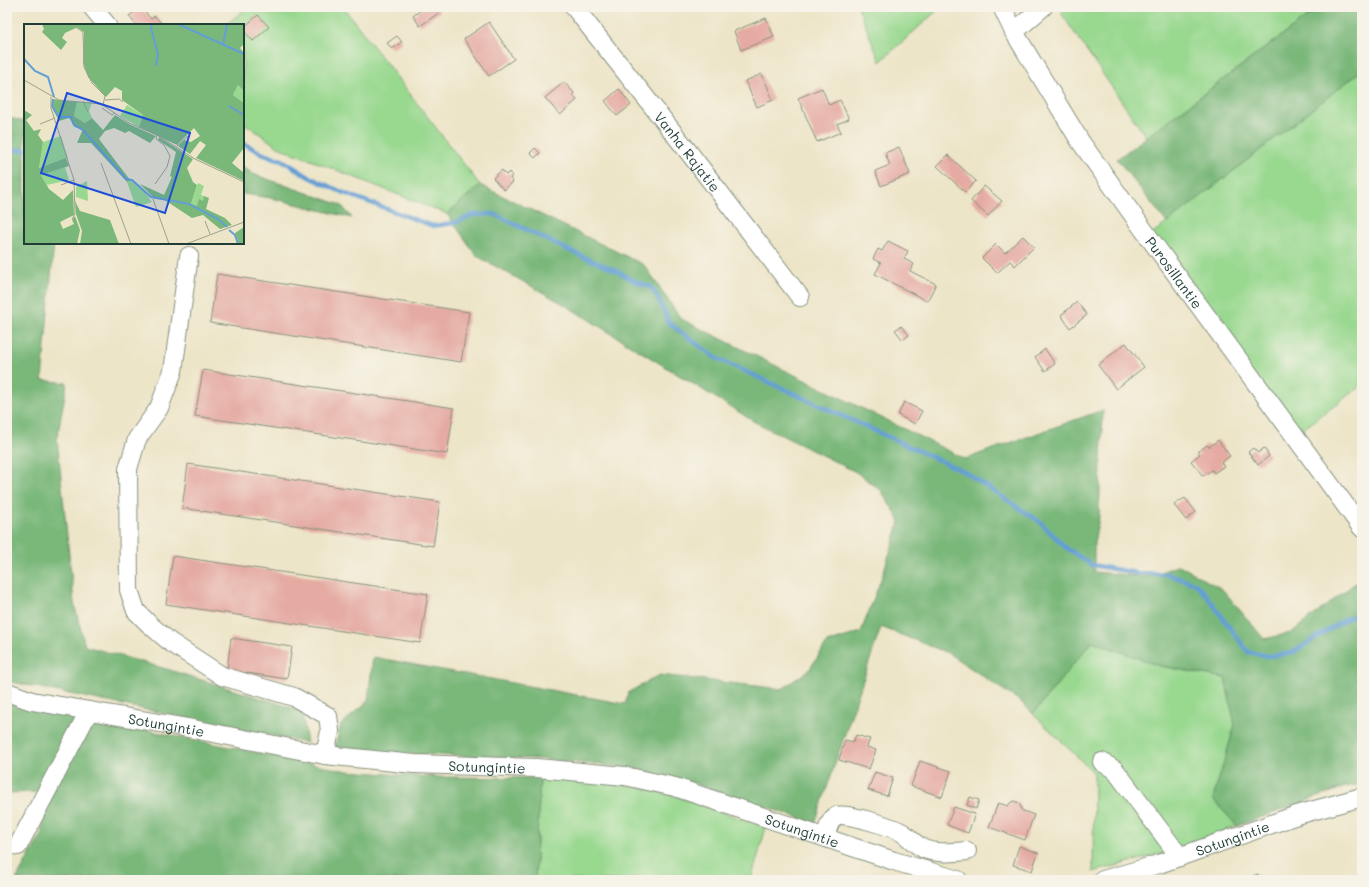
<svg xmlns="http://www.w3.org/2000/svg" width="1369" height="887" font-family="Mali,sans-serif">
  <rect width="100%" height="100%" fill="#f7f3e8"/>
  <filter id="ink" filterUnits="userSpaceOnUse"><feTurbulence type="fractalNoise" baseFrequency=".025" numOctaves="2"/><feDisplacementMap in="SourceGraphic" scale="8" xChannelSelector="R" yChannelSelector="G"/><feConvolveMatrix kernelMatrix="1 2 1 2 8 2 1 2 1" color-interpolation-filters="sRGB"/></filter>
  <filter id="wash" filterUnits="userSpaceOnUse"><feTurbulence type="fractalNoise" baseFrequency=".012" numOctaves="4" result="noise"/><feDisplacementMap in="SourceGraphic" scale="16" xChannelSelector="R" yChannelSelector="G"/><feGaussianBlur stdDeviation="0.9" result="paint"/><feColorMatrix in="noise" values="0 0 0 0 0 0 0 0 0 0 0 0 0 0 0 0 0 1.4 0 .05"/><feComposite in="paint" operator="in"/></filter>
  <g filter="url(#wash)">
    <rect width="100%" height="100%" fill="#ede5c8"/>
    <g fill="#98d88f" stroke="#5c8a62">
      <polygon points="248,7 343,7 480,185 447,214 278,147 243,122 243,25 225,25"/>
      <polygon points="858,7 941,7 880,62"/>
      <polygon points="1069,7 1320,7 1146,137 1061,13"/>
      <polygon points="1362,70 1362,385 1295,435 1148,236 1167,223"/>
      <polygon points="1092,641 1160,666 1225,678 1235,725 1213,799 1237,826 1164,853 1093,872 1094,773 1033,714"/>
      <polygon points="540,778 591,780 635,786 672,795 766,827 751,880 535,880"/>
    </g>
    <g fill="#7ab87a" stroke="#4c7a57">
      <polygon points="1320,7 1362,7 1362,70 1167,223 1117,159"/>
      <polygon points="7,117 25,122 25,243 54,243 42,380 67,383 57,439 74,603 85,646 163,668 302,711 307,743 7,681"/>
      <polygon points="243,167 253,174 341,205 352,218 271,198 243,194"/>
      <polygon points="480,185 644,265 681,319 965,459 1103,410 1099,517 1094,543 1094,572 1148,577 1179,565 1223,590 1264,639 1291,633 1362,578 1362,784 1345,787 1237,826 1213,799 1235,725 1225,678 1160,666 1092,641 1033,714 1020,701 948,653 881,627 815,823 687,781 626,767 540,759 364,752 335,747 341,725 368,701 373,657 625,704 629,692 660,675 782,689 809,670 827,643 861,632 883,574 900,521 881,490 856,472 755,422 560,302 477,256 447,214"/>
      <polygon points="7,702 80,719 39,792 7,793"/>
      <polygon points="92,719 347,771 429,777 540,778 535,880 16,880 41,835 47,800"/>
    </g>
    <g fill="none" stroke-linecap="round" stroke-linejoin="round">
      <g stroke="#639fd4" stroke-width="4.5">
        <polyline points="243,143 265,155 282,160 309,177 344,193 433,226 454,223 473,215 494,214 570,251 617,271 636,282 651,287 658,298 669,323 716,358 965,472 1040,522 1065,547 1092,565 1136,573 1167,574 1196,584 1206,595 1248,652 1269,656 1292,653 1346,619 1355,616 1362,617"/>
        <polyline points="7,150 25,150"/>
      </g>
    </g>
    <g id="blocks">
      <g fill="#e5aba3">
        <polygon points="141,7 151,19 155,16 163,25 136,25 129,16"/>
        <polygon points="425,7 437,7 440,12 420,26 413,16"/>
        <polygon points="258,15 269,27 253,41 243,30 243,28"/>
        <polygon points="766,18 774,37 741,50 734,31"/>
        <polygon points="489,22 514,59 489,76 464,39"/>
        <polygon points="397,36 402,42 392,49 387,43"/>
        <polygon points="762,74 773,100 757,107 745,81"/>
        <polygon points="564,82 574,93 573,95 577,100 560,115 545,98"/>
        <polygon points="822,88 829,105 840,100 849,119 837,124 841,132 817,142 798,98"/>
        <polygon points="619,89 631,105 617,116 605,101"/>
        <polygon points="899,147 910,174 881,186 875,171 890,165 885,153"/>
        <polygon points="535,148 540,153 535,158 530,153"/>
        <polygon points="948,155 976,181 965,192 937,166"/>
        <polygon points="502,170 506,175 509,172 512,176 510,178 513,182 504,190 493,178"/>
        <polygon points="984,186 1002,201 988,216 971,201"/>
        <polygon points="1023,236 1034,247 1015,266 1010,261 997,273 982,258 996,244 1005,253"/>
        <polygon points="888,241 908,251 904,259 914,264 910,271 936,284 927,301 875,274 881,263 873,259 878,249 882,251"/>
        <polygon points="217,274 469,312 461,362 210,323"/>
        <polygon points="1077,302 1087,315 1070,328 1061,315"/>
        <polygon points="901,326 909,335 903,340 895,330"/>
        <polygon points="1126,343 1144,367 1116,389 1098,365"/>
        <polygon points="1045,349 1055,364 1045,371 1035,357"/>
        <polygon points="203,370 454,408 447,454 195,416"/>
        <polygon points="904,402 922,411 915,424 898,415"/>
        <polygon points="1218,440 1230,456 1221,463 1224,466 1214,473 1212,470 1203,476 1191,461 1200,454 1198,452 1207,445 1209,447"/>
        <polygon points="1253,448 1258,453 1264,448 1269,456 1258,465 1248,452"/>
        <polygon points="188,464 440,502 433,546 182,508"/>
        <polygon points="1185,498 1196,512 1186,520 1174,505"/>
        <polygon points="173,556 428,594 420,643 166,604"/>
        <polygon points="231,638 292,647 287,679 227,670"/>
        <polygon points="856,735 870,739 867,747 876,750 869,769 839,760 845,740 853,742"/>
        <polygon points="920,761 951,771 942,797 911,786"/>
        <polygon points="875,772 893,778 887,796 868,790"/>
        <polygon points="970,797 979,800 976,809 967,805"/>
        <polygon points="1014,801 1019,803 1021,807 1021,810 1034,815 1025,840 989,827 998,803 1008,806 1010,803"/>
        <polygon points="954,807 975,814 968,833 947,825"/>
        <polygon points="1019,846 1038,853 1032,871 1013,865"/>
        <polygon points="1258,874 1260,880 1244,880 1244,879"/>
      </g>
    </g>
  </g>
  <g filter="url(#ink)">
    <use href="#blocks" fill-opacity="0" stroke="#86917e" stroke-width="1"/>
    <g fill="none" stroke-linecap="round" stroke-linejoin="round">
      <defs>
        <g id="minor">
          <polyline points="92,7 107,25"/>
          <path id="s1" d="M574,7L687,150L800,297"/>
          <path id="s2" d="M1002,7L1014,32L1080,141L1148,236L1362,528"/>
          <polyline points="1014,32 1043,7"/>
          <polyline points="189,256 173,371 159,408 137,439 128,469 129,590 136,611 150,625 170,642 222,676 294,697 328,716 330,731 325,755"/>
          <path id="s3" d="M7,692L32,701L188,728L325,755L414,764L537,768L625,776L675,787L894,861L958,880"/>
          <polyline points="1102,762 1115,770 1180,857"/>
          <path d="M825,837C827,831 830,819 836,816C843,811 895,828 903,833C911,839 917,847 927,850C940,854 954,852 967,851"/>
          <polyline points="18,846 89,711"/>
          <path id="s4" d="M1103,880L1159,864L1297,815L1362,797"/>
        </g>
      </defs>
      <use href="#minor" stroke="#86917e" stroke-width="20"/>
      <use href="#minor" stroke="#fff" stroke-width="18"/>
    </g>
  </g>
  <g text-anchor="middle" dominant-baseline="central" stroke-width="4" stroke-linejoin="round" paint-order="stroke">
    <g font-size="14" fill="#1f3d34" stroke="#f7f3e8">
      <text stroke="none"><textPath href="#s1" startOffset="184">Vanha Rajatie</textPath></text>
      <text stroke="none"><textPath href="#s2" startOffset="317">Purosillantie</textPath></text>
      <text stroke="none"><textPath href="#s3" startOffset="163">Sotungintie</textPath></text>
      <text stroke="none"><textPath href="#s3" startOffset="487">Sotungintie</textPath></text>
      <text stroke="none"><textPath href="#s3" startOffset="811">Sotungintie</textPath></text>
      <text stroke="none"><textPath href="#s4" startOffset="136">Sotungintie</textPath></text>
    </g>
  </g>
  <g transform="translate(24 24)">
    <rect width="220" height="220" fill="#ede5c8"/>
    <path d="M214,61L220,67V79L209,71ZM53,78H68L65,87L68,94L61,99L50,92ZM103,81L119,91L115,103L96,92ZM37,112L44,134L15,144L19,118ZM41,143L45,156L23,161L17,151ZM106,156L120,167L128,178L112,183L103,158ZM63,157L64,177L52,173V163ZM174,159L180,162L177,171L180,172L179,177L173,183L167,180Z" fill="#98d88f"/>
    <path d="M18,0H46L54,3L41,9L38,14L43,18L37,26L18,8L20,5ZM48,0H220V20L216,24L220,29V67L214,61L209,71L220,79V124L208,139L220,149V157L172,134L182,121L176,117L166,130L154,122L160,116L167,118L176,112L170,104L153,121L115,103L119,91L98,76V67L91,63L82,73L64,53L59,38L60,8ZM28,75L53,78L50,92L61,99L68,94L79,106L91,91L107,101L132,112L126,119L105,107L101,109L90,104L81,107L75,115L106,156L103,158L67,119H53L59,105L51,103L45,94L35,97L29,86ZM0,86L8,91L2,96L10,107L17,105L14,111L19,118L15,144L42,134L45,142L17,151L25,165L39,176L49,166L50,191L36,198L39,205L50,200L48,196L51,192L56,206L53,220H0ZM135,113L169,135L163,144L169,158L173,161L167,180L173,182L175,175L179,177L180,172L185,174L182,185L201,194L208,201L196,205L179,191L168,194L139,175L130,174L116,160L140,171L148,153L146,152L152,128L134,116ZM51,177L56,187L86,196L95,220H56L58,207L52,190ZM220,203V219L215,220L211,209Z" fill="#7ab87a"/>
    <path fill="none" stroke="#639fd4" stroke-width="2" d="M128,0L127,4L134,30L132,42M154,0L220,30M199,21L203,0M0,35L11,47L24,53L30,73M29,75L28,82L35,93H47L50,101L59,106L102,155L108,156L127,173L165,180L194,195L203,203M205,82L220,91M205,206L211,211L214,220"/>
    <path fill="none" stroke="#9ba28d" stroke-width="1" d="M47,0L59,8L60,43L68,59L81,72L79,81M0,56L35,76L77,80L107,100L133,111L171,135L220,158M27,73V84L50,156L51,190L48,195M81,76L95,75L99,78M59,77L64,88M78,84L88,91L91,89M16,100L31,94M153,122L164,112M77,139L107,220M131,160L143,143L146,132L140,121L132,115L133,111M37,161L50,156M129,175L145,220M181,197L186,210M162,220L220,198"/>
    <path fill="#1d4ed8" fill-opacity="0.15" stroke="#1d4ed8" stroke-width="2" d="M43,69L166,109L141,189L17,149Z"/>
    <rect width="220" height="220" fill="none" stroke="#1f3d34" stroke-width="2"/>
  </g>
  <rect width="1369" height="887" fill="none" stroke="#f7f3e8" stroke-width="24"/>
</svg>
